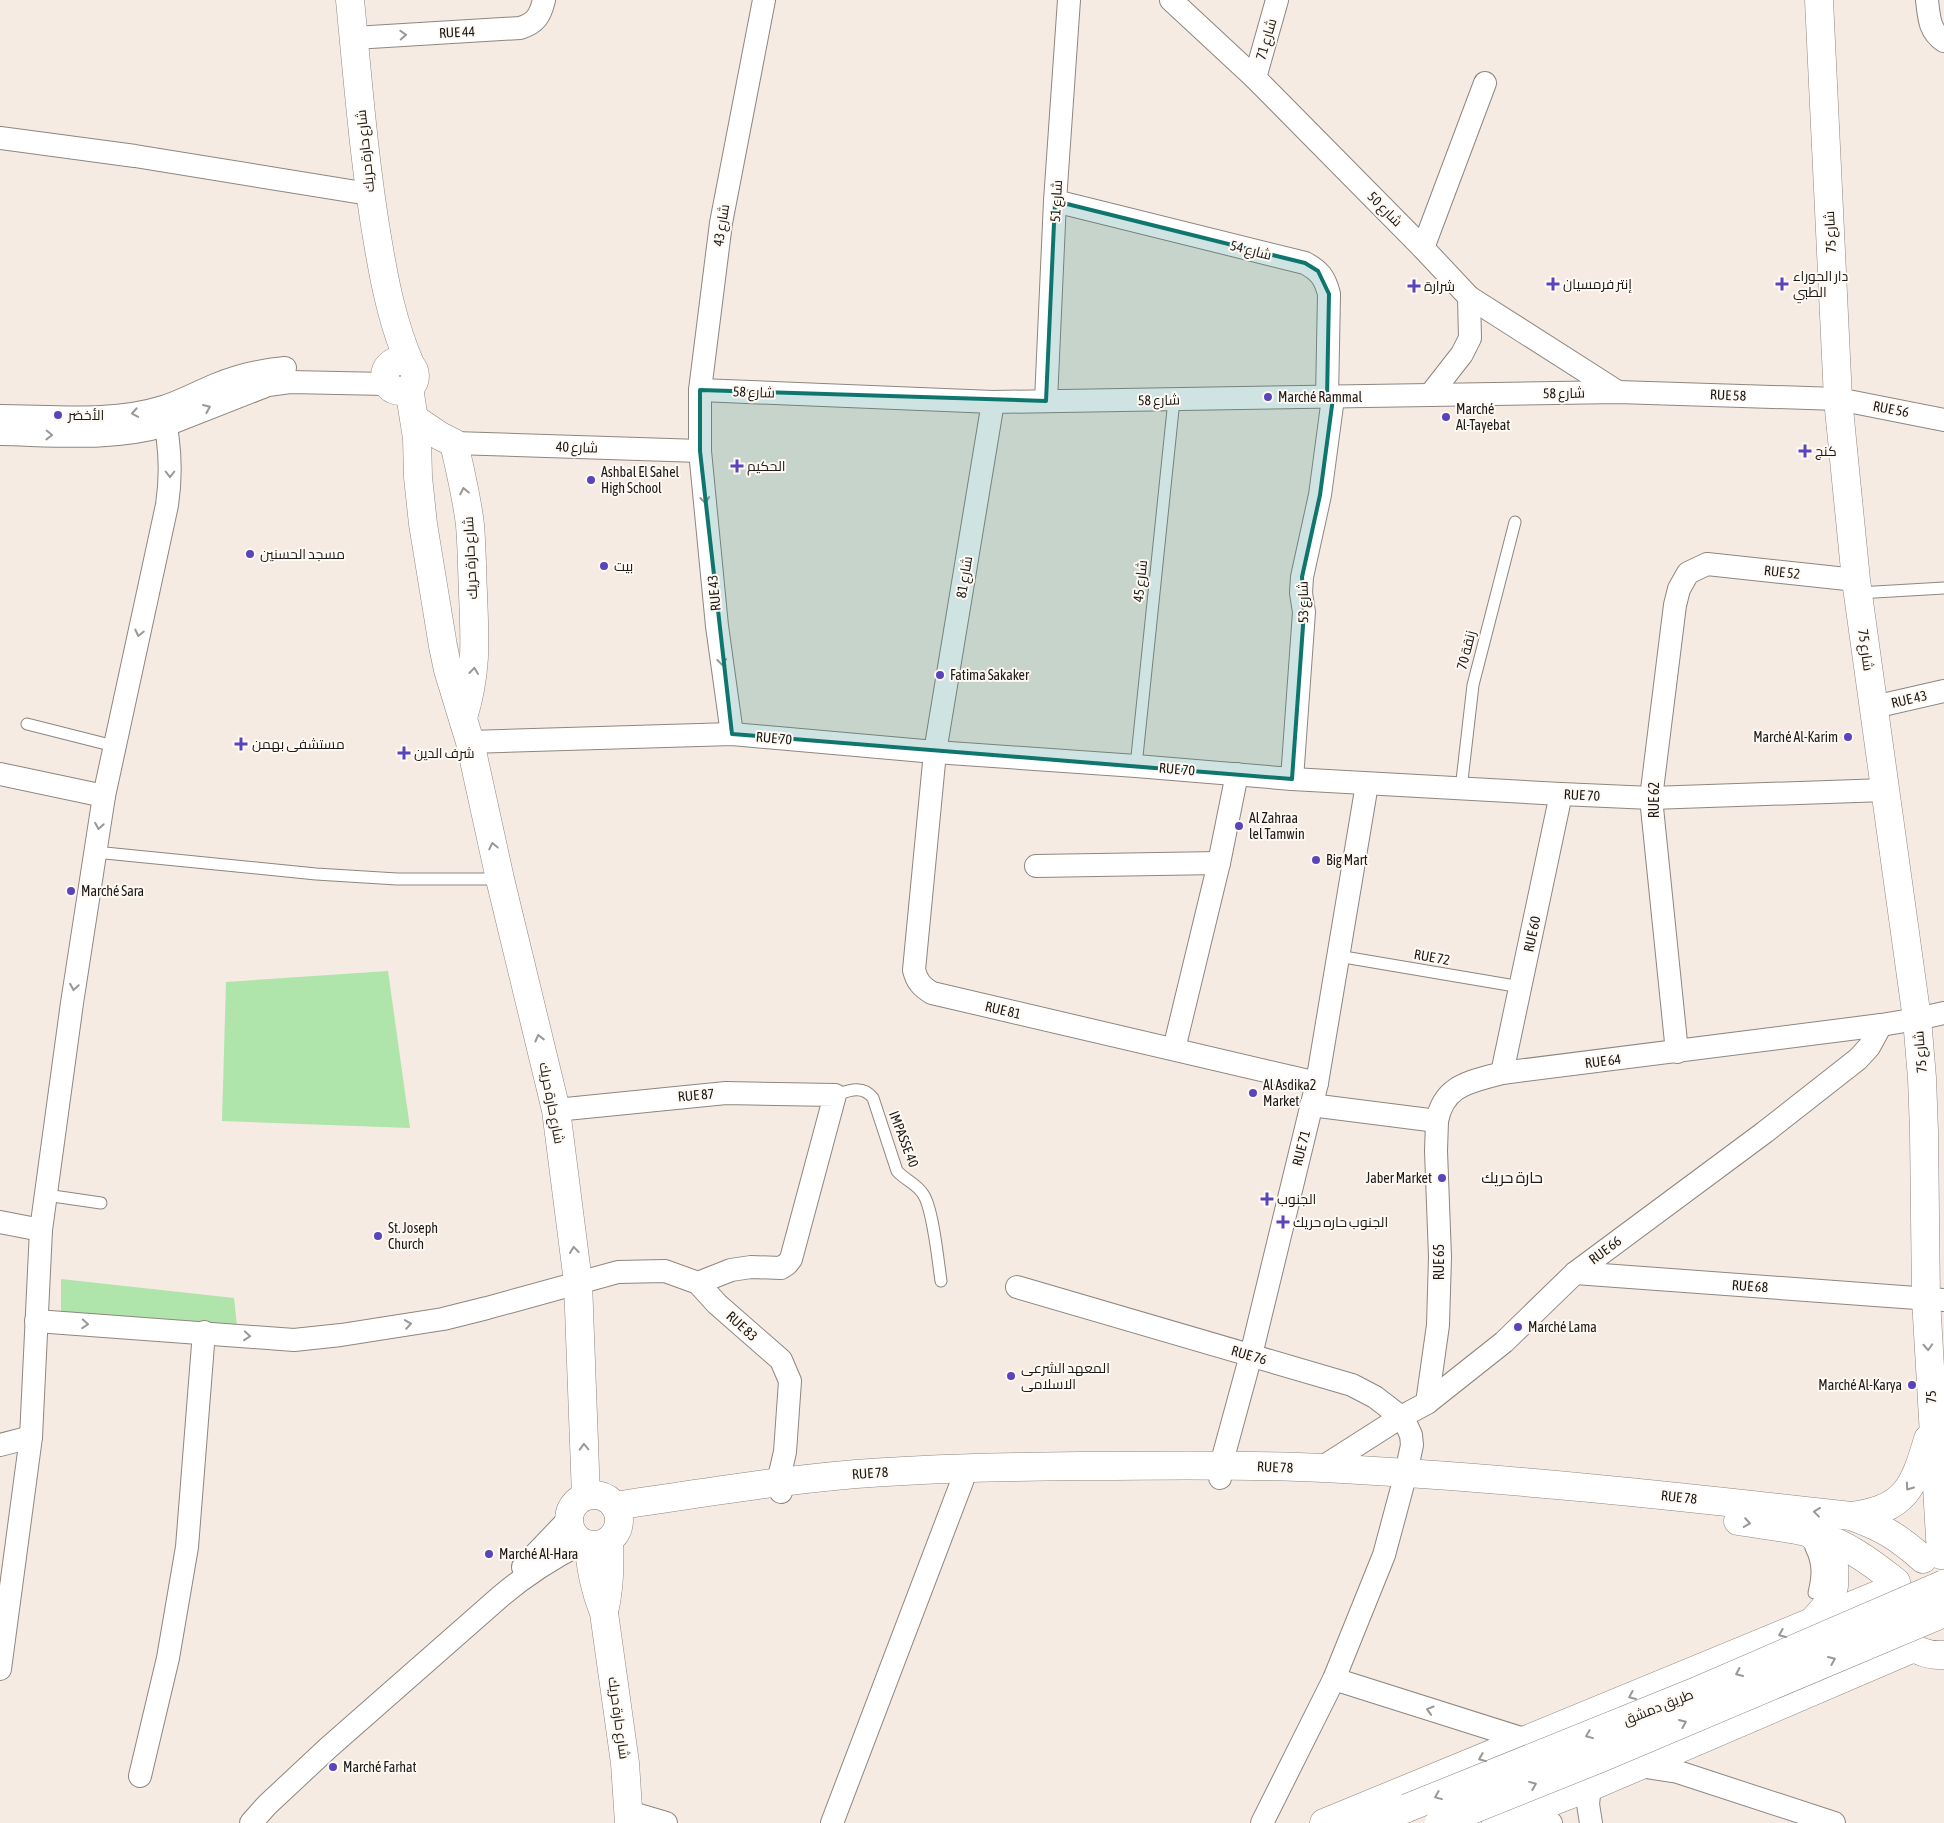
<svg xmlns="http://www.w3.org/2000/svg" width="1944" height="1823" font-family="'Asap Condensed',Cairo,sans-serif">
  <rect width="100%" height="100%" fill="#f5ebe3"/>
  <g fill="#afe4aa">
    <polygon points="388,971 410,1128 222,1121 226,982"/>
    <polygon points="61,1279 234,1298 237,1327 61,1313"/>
  </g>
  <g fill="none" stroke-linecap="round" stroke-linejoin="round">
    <defs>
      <g id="lane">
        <polyline points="1858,593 1944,588"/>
        <polyline points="27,724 114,746"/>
        <polyline points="1136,766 1174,400"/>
        <polyline points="1461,789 1473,685 1515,522"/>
        <polyline points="95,852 316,874 397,879 500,879"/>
        <polyline points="1338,956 1521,987"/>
        <path d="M835,1095C850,1090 863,1085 873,1098L897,1171C905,1180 917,1184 923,1194C933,1208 938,1261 941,1281"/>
        <polyline points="46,1195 101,1203"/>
        <path d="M1811,1548C1819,1564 1818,1576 1814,1593"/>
      </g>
      <g id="street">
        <polyline points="1171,0 1255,78 1423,248 1469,297 1618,392"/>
        <path d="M1927,0C1929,17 1929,31 1944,41"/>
        <path d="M354,38L520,28C536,23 540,16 544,0"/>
        <polyline points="1255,78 1277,0"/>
        <polyline points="0,138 135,156 369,194"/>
        <path d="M1055,201L1305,263C1320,271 1325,278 1329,294L1327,398"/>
        <polyline points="1423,248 1485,83"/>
        <polyline points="700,390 993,402 1618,392 1838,399 1944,420"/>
        <polyline points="1430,395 1462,354 1470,338 1469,297"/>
        <polyline points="1046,401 1055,201 1069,0"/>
        <path d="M993,402L935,752L914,970C917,982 922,987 932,993L1317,1083"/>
        <path d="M0,416C51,416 113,423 163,407C180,402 198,392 215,385C237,376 261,370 285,368"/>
        <path d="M0,434C55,435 113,441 166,425L268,385L290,382L386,384"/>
        <polyline points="454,443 700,451"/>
        <polyline points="1874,707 1944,691"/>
        <polyline points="732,734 717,626 700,451 700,390 721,223 764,0"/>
        <polyline points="470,742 732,734 935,752 1136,766 1292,779 1561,794 1651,798 1885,790"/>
        <polyline points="0,774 104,796"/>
        <polyline points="1292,779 1304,612 1301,593 1302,577 1320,495 1333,398"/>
        <polyline points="1036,866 1219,863"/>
        <polyline points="1174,1049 1219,863 1237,774"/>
        <polyline points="1677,1052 1651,798 1675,605 1679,589 1688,573 1707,564 1856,580"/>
        <polyline points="1502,1073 1561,794"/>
        <path d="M1311,1105L1437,1121C1444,1084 1471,1082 1502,1073L1881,1025L1917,1019L1944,1013"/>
        <polyline points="556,1110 726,1093 835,1095 791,1259 787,1264 781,1268 751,1267 731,1270 698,1283"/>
        <polyline points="0,1222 41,1230"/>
        <polyline points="1575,1273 1944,1300"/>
        <polyline points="1017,1287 1352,1385 1375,1397 1401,1417 1406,1424 1411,1435 1412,1445 1406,1473 1384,1555 1334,1679 1262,1823"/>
        <polyline points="36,1321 294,1340 341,1335 443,1319 487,1308 618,1272 665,1271 698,1283 717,1304 781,1360 790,1381 785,1452 778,1482 781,1492"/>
        <polyline points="1427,1403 1438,1325 1440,1257 1436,1151 1437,1121"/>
        <polyline points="0,1445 31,1437"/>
        <polyline points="1321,1468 1401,1417 1427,1403 1504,1342 1575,1273 1765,1132 1858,1059 1869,1047 1881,1025"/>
        <polyline points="1220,1478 1221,1465 1251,1355 1317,1083 1367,784"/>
        <polyline points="523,1567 568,1520"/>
        <path d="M0,1669L31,1437L41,1230L72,1003L104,796L167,505C172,472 170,440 162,408"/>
        <polyline points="1334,1679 1527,1740"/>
        <polyline points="1640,1766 1678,1772 1834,1823"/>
        <polyline points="140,1776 168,1658 187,1547 204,1332"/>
        <polyline points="1590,1787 1588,1804 1591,1823"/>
        <polyline points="629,1812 666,1823"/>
        <polyline points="1514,1816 1551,1823"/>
        <path d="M251,1823L267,1805L328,1748L501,1596C527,1574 552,1558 582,1543"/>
        <polyline points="832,1823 963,1479"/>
      </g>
      <g id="secondary">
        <path d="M350,0C358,81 364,162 378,243C385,285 393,324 410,364"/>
        <polyline points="1819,0 1838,399 1856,580 1917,1019 1922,1078 1924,1131 1926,1299 1941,1555"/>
        <circle cx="400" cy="376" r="15"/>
        <polyline points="409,388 417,438 418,477 423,524 443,646 448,670 470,742 500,879 556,1110 578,1282 586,1496"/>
        <path d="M415,419L440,436L454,443C460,470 467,498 470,525C472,548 472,571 473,594C475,641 477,672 463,718"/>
        <circle cx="594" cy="1520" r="25"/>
        <path d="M615,1506C695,1494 775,1481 856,1474C931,1468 1006,1467 1080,1466C1161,1466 1243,1464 1323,1468C1500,1477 1676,1496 1851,1516C1882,1527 1898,1537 1923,1559"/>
        <path d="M1851,1516C1905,1510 1914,1487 1928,1439"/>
        <path d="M1738,1521C1762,1525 1786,1527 1810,1533C1842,1541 1870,1561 1896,1582"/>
        <polyline points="1811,1534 1826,1548 1834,1566 1834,1586 1827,1605 1814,1620"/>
        <path d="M589,1545C590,1570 595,1590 604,1613L625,1763L629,1823"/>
        <path d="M605,1607C610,1584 610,1564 609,1541"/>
        <path d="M1901,1637C1913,1650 1926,1656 1944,1655"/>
        <polyline points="1324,1823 1892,1589"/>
        <polyline points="1496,1823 1590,1787 1914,1648"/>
      </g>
      <polyline id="highway" points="1370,1823 1407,1808"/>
    </defs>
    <use href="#lane" stroke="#8e867f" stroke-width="13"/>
    <use href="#street" stroke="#8e867f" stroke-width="24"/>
    <use href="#secondary" stroke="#8e867f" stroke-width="29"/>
    <use href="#highway" stroke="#8e867f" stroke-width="29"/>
    <use href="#lane" stroke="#fff" stroke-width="11"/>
    <use href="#street" stroke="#fff" stroke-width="22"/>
    <use href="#secondary" stroke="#fff" stroke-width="28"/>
    <use href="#highway" stroke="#fff" stroke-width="28"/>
    <defs>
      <g id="highway-bridge">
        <polyline points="1407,1808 1692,1693 1944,1584"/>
        <polyline points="1439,1823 1601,1758 1944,1613"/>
      </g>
    </defs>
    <use href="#highway-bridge" stroke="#8e867f" stroke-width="29" stroke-linecap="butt"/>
    <use href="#highway-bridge" stroke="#fff" stroke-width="28"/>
  </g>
  <defs><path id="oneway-chevron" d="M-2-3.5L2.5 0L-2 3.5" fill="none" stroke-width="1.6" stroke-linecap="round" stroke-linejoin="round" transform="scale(1.25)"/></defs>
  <g stroke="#999896">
    <use href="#oneway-chevron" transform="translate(403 35) rotate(-3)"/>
    <use href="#oneway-chevron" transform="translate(207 408) rotate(-23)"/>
    <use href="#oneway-chevron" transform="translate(135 413) rotate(170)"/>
    <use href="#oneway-chevron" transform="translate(49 435) rotate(1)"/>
    <use href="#oneway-chevron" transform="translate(170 474) rotate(90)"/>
    <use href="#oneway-chevron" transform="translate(464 491) rotate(-102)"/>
    <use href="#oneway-chevron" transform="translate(705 500) rotate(84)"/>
    <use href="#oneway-chevron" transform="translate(139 633) rotate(103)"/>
    <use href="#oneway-chevron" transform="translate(722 662) rotate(83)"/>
    <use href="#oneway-chevron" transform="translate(474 671) rotate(-84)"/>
    <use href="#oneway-chevron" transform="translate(99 826) rotate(99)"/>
    <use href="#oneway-chevron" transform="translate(493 846) rotate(-102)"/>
    <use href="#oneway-chevron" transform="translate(74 987) rotate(99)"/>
    <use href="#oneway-chevron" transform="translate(539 1038) rotate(-104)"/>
    <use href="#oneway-chevron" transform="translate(574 1250) rotate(-97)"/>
    <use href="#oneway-chevron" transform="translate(85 1324) rotate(4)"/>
    <use href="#oneway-chevron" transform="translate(408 1324) rotate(-9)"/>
    <use href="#oneway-chevron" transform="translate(247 1336) rotate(5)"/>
    <use href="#oneway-chevron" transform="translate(1928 1347) rotate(87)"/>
    <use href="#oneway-chevron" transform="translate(584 1447) rotate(-92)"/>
    <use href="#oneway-chevron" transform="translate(1909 1487) rotate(126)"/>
    <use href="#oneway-chevron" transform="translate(1817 1512) rotate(-173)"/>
    <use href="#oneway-chevron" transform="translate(1747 1523) rotate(9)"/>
    <use href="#oneway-chevron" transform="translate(1782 1634) rotate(157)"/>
    <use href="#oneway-chevron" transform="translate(1832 1660) rotate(-23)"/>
    <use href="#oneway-chevron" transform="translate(1739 1673) rotate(156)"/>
    <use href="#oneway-chevron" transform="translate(1632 1696) rotate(157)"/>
    <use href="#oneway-chevron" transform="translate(1430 1710) rotate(-163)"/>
    <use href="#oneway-chevron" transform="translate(1683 1723) rotate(-23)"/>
    <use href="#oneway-chevron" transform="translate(1589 1735) rotate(158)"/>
    <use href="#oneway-chevron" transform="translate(1482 1758) rotate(158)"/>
    <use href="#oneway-chevron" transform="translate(1533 1785) rotate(-22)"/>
    <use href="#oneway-chevron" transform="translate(1438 1796) rotate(158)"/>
  </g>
  <path fill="#0f766e" fill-opacity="0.2" stroke="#0f766e" stroke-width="4" stroke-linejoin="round" d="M1055,201L1305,263L1318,271L1329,294L1327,398H1333L1320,495L1302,577L1304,612L1292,779L732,734L700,451V390L1046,401Z"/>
  <g fill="#5944bc" stroke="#fff9f4" stroke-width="2">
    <path d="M1550.5 276.5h5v5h5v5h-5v5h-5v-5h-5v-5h5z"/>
    <path d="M1779.5 276.5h5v5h5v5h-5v5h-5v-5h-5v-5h5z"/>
    <path d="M1411.5 278.5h5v5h5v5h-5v5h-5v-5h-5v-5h5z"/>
    <circle cx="1268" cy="397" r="5"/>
    <circle cx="58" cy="415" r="5"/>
    <circle cx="1446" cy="417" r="5"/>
    <path d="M1802.5 443.5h5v5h5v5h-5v5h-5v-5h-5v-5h5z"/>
    <path d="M734.5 458.5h5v5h5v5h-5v5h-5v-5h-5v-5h5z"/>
    <circle cx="591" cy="480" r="5"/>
    <circle cx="250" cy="554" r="5"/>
    <circle cx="604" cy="566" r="5"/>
    <circle cx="940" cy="675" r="5"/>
    <circle cx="1848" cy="737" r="5"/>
    <path d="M238.5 736.5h5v5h5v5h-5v5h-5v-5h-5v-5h5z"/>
    <path d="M401.5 745.5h5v5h5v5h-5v5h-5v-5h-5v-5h5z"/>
    <circle cx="1239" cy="826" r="5"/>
    <circle cx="1316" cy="860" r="5"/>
    <circle cx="71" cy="891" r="5"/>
    <circle cx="1253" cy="1093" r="5"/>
    <circle cx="1442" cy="1178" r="5"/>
    <path d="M1264.5 1191.5h5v5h5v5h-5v5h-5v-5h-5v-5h5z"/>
    <path d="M1280.5 1214.5h5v5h5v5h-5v5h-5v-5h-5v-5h5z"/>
    <circle cx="378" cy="1236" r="5"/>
    <circle cx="1518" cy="1327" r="5"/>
    <circle cx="1011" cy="1376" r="5"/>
    <circle cx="1912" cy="1385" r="5"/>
    <circle cx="489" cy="1554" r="5"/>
    <circle cx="333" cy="1767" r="5"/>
  </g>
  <g text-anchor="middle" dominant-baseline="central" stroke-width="4" stroke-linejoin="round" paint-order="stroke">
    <g font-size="14" fill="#1c1916" stroke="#fff9f4">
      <text transform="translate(457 32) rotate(-3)">RUE 44</text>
      <text transform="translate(1266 39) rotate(-74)">شارع 71</text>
      <text transform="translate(365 151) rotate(-96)">شارع حارة حريك</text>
      <text transform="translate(1056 201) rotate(-87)">شارع 51</text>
      <text transform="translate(1385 209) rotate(45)">شارع 50</text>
      <text transform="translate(721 225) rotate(-81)">شارع 43</text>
      <text transform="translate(1830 232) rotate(-93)">شارع 75</text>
      <text transform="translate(1251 250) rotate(14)">شارع 54</text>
      <text transform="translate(754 392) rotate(2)">شارع 58</text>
      <text transform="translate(1564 393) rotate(-1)">شارع 58</text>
      <text transform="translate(1728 395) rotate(2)">RUE 58</text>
      <text transform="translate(1159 400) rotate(-1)">شارع 58</text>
      <text transform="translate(1891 409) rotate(11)">RUE 56</text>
      <text transform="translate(577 447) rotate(2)">شارع 40</text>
      <text transform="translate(470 558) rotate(-93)">شارع حارة حريك</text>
      <text transform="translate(1782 572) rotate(6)">RUE 52</text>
      <text transform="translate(964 577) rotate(-81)">شارع 81</text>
      <text transform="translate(1140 581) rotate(-84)">شارع 45</text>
      <text transform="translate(714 593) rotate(-96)">RUE 43</text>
      <text transform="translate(1303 602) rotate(-91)">شارع 53</text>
      <text transform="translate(1466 650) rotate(-76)">زنقة 70</text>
      <text transform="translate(1866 650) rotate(82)">شارع 75</text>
      <text transform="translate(1909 699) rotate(-13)">RUE 43</text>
      <text transform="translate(774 738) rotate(5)">RUE 70</text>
      <text transform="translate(1177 769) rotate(5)">RUE 70</text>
      <text transform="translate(1582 795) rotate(3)">RUE 70</text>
      <text transform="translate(1654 800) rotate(-90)">RUE 62</text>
      <text transform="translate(1532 934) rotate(-78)">RUE 60</text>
      <text transform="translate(1432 957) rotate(10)">RUE 72</text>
      <text transform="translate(1003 1010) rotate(13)">RUE 81</text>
      <text transform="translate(1920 1052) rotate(-95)">شارع 75</text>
      <text transform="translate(1603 1061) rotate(-7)">RUE 64</text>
      <text transform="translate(696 1095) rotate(-5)">RUE 87</text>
      <text transform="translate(552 1103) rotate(79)">شارع حارة حريك</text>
      <text transform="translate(904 1139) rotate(69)">IMPASSE 40</text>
      <text transform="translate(1301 1148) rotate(-76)">RUE 71</text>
      <text transform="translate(1605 1250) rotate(-37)">RUE 66</text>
      <text transform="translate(1439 1262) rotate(-90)">RUE 65</text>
      <text transform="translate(1750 1286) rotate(4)">RUE 68</text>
      <text transform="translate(742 1326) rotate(42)">RUE 83</text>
      <text transform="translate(1249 1355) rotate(16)">RUE 76</text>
      <text transform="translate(1931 1397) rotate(-93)">75</text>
      <text transform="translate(1275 1467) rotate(2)">RUE 78</text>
      <text transform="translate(870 1473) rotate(-4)">RUE 78</text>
      <text transform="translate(1679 1497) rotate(6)">RUE 78</text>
      <text transform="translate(1658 1707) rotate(-22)">طريق دمشق</text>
      <text transform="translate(619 1718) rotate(82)">شارع حارة حريك</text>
    </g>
    <g font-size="14" fill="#1c1916" stroke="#fff9f4" text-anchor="start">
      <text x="1793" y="276">دار الحوراء<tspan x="1793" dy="16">الطبي</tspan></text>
      <text x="1563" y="284">إنتر فرمسيان</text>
      <text x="1424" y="286">شرارة</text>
      <text x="1278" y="397">Marché Rammal</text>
      <text x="1456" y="409">Marché<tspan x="1456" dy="16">Al-Tayebat</tspan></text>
      <text x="68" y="415">الأخضر</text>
      <text x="1815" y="451">كنج</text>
      <text x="747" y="466">الحكيم</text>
      <text x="601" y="472">Ashbal El Sahel<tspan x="601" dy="16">High School</tspan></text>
      <text x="260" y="554">مسجد الحسنين</text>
      <text x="614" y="566">بيت</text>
      <text x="950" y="675">Fatima Sakaker</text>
      <text x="1838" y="737" text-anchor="end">Marché Al-Karim</text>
      <text x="252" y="744">مستشفى بهمن</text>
      <text x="414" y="753">شرف الدين</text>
      <text x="1249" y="818">Al Zahraa<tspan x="1249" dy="16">lel Tamwin</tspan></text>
      <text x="1326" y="860">Big Mart</text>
      <text x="81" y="891">Marché Sara</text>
      <text x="1263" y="1085">Al Asdika2<tspan x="1263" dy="16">Market</tspan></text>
      <text x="1432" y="1178" text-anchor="end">Jaber Market</text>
      <text x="1277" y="1199">الجنوب</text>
      <text x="1293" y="1222">الجنوب حاره حريك</text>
      <text x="388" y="1228">St. Joseph<tspan x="388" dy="16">Church</tspan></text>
      <text x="1528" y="1327">Marché Lama</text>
      <text x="1021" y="1368">المعهد الشرعى<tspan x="1021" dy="16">الاسلامى</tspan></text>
      <text x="1902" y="1385" text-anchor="end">Marché Al-Karya</text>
      <text x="499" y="1554">Marché Al-Hara</text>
      <text x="343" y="1767">Marché Farhat</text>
    </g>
    <g font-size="16" fill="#1c1916" stroke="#fff9f4">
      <text x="1512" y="1177">حارة حريك</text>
    </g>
  </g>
</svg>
